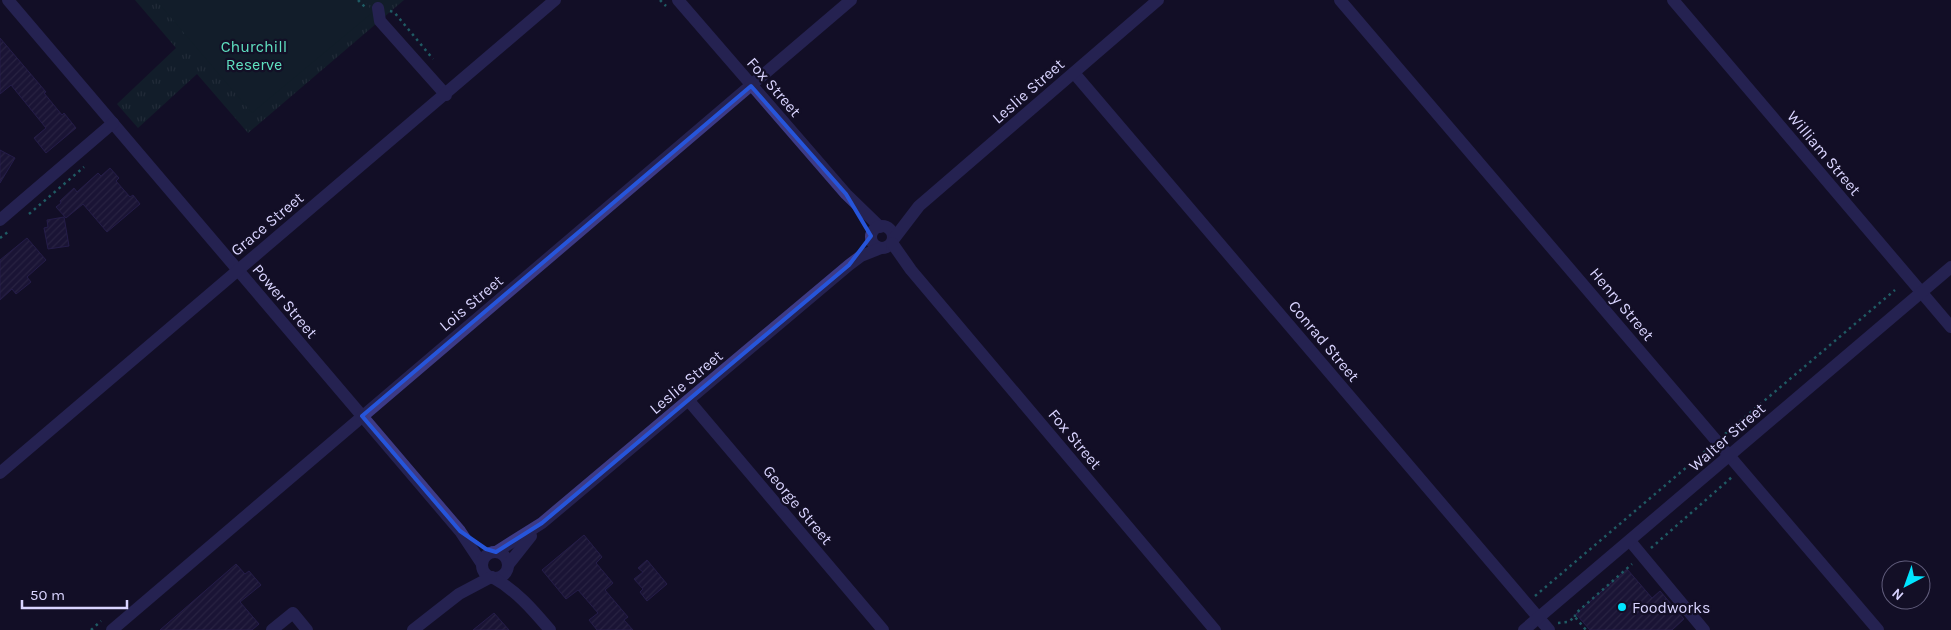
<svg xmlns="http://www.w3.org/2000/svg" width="1951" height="630" font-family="Karla,sans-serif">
  <defs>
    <pattern id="park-tufts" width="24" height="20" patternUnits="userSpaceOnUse" patternTransform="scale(1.25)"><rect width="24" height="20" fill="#12302f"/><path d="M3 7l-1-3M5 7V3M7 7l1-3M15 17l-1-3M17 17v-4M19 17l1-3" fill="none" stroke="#344d4e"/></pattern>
    <pattern id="building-hatch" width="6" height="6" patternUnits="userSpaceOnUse" patternTransform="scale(1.25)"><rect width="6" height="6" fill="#241b47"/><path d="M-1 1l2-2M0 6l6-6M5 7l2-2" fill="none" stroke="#433b63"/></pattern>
  </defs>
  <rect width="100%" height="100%" fill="#130f26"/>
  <polygon fill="url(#park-tufts)" points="135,0 404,0 248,133 197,74 138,128 117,104 176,48"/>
  <polygon fill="#12302f" points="156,0 363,0 373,12 252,113"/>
  <g fill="url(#building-hatch)" stroke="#3b2d73">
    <polygon points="0,38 46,92 44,93 62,115 64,113 76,128 46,153 34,138 46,128 11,85 0,94"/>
    <polygon points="0,150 15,158 0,183"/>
    <polygon points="110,168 119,178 116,181 130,197 133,195 140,204 107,232 83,204 66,218 56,207 61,203 60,201 74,188 77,192 98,173 101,176"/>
    <polygon points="64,217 69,246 48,249 44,228 48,227 47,220"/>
    <polygon points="27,238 46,260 27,277 31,282 16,294 12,289 0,300 0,260"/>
    <polygon points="584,535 602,557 596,563 613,583 605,590 628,617 624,620 633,630 597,630 589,620 598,613 578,590 566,599 542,570"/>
    <polygon points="647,560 667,584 647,601 640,592 643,589 634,579 643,572 638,568"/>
    <polygon points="236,564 245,574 249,571 261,585 240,602 259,624 252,630 160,630"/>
    <polygon points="1627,569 1652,598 1660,591 1684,619 1672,630 1590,630 1576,614"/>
    <polygon points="494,613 509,630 473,630"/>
  </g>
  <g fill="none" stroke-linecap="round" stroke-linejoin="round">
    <g stroke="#2fb8b0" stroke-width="2.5" stroke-dasharray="2.5 4" stroke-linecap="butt">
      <polyline points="358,0 365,7"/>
      <polyline points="660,0 666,6"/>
      <polyline points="390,11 394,12 433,59"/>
      <polyline points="29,214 84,167"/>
      <polyline points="0,238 8,232"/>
      <polyline points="235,247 246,244"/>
      <polyline points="1725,434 1895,290"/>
      <polyline points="1651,548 1732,477"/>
      <polyline points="1535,596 1708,449"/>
      <polyline points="1575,617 1575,614 1632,564"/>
      <polyline points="1558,623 1568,622 1575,617 1586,630"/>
      <polyline points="91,630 101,621"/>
    </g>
    <g stroke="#3d3a85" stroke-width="12">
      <polyline points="8,0 460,531 482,564"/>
      <polyline points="678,0 846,194 880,227"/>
      <polyline points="1340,0 1878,630"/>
      <polyline points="1673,0 1951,327"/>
      <polyline points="378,8 380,21 446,95"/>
      <polyline points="1074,73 1549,630"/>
      <polyline points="0,220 113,123"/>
      <circle cx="882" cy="237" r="11"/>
      <polyline points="893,240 919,206 1158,0"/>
      <polyline points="892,243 911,270 1215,630"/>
      <polyline points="689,401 883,630"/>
      <polyline points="0,473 555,0"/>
      <polyline points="1630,541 1704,630"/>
      <polyline points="496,552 542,523 849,265 861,256 881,248"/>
      <circle cx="495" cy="565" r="13"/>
      <polyline points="508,565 531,536"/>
      <path d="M492,577C516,590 533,610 550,630"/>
      <polyline points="112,630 851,0"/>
      <polyline points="272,630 293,613 307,630"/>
      <polyline points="413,630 459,594 491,577"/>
      <polyline points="1524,630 1951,267"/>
    </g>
  </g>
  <path d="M0 0H1951V630H0ZM751,86L846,194L871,236L849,265L542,523L496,552L486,549L460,531L362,416Z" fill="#130f26" fill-opacity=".55" fill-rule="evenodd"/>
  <path fill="none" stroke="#2655da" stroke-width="4" stroke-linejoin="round" d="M751,86L846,194L871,236L849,265L542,523L496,552L486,549L460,531L362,416Z"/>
  <circle fill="#00e5ff" stroke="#130f26" stroke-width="2" cx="1622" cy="607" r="5"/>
  <g text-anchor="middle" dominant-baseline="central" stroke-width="4.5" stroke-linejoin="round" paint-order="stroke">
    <g font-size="16" fill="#5fe0c0" stroke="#130f26">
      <text x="254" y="46">Churchill<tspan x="254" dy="18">Reserve</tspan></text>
    </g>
    <g font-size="16" fill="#d9d4ff" stroke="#130f26">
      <text transform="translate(774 87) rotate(49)">Fox Street</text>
      <text transform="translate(1028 91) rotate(-41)">Leslie Street</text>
      <text transform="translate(1824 153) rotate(50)">William Street</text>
      <text transform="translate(267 224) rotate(-40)">Grace Street</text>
      <text transform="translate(285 301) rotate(50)">Power Street</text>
      <text transform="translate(471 303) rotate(-40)">Lois Street</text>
      <text transform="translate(1622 304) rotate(50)">Henry Street</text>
      <text transform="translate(1324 341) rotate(50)">Conrad Street</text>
      <text transform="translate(686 382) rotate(-40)">Leslie Street</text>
      <text transform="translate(1727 437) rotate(-41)">Walter Street</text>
      <text transform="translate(1075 439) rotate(50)">Fox Street</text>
      <text transform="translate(798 505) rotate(50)">George Street</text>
    </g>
    <g font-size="16" fill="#d9d4ff" stroke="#130f26" text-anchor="start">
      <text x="1632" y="607">Foodworks</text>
    </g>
  </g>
  <g transform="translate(1906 585) rotate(221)"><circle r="24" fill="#130f26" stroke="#625e7d"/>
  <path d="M0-4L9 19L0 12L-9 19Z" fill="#00e5ff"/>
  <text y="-8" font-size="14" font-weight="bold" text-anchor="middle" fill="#d9d4ff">N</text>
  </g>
  <path d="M22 600v8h105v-8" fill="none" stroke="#d9d4ff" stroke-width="2.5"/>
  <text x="30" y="600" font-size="15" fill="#d9d4ff" stroke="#130f26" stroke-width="4" paint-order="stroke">50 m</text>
</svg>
